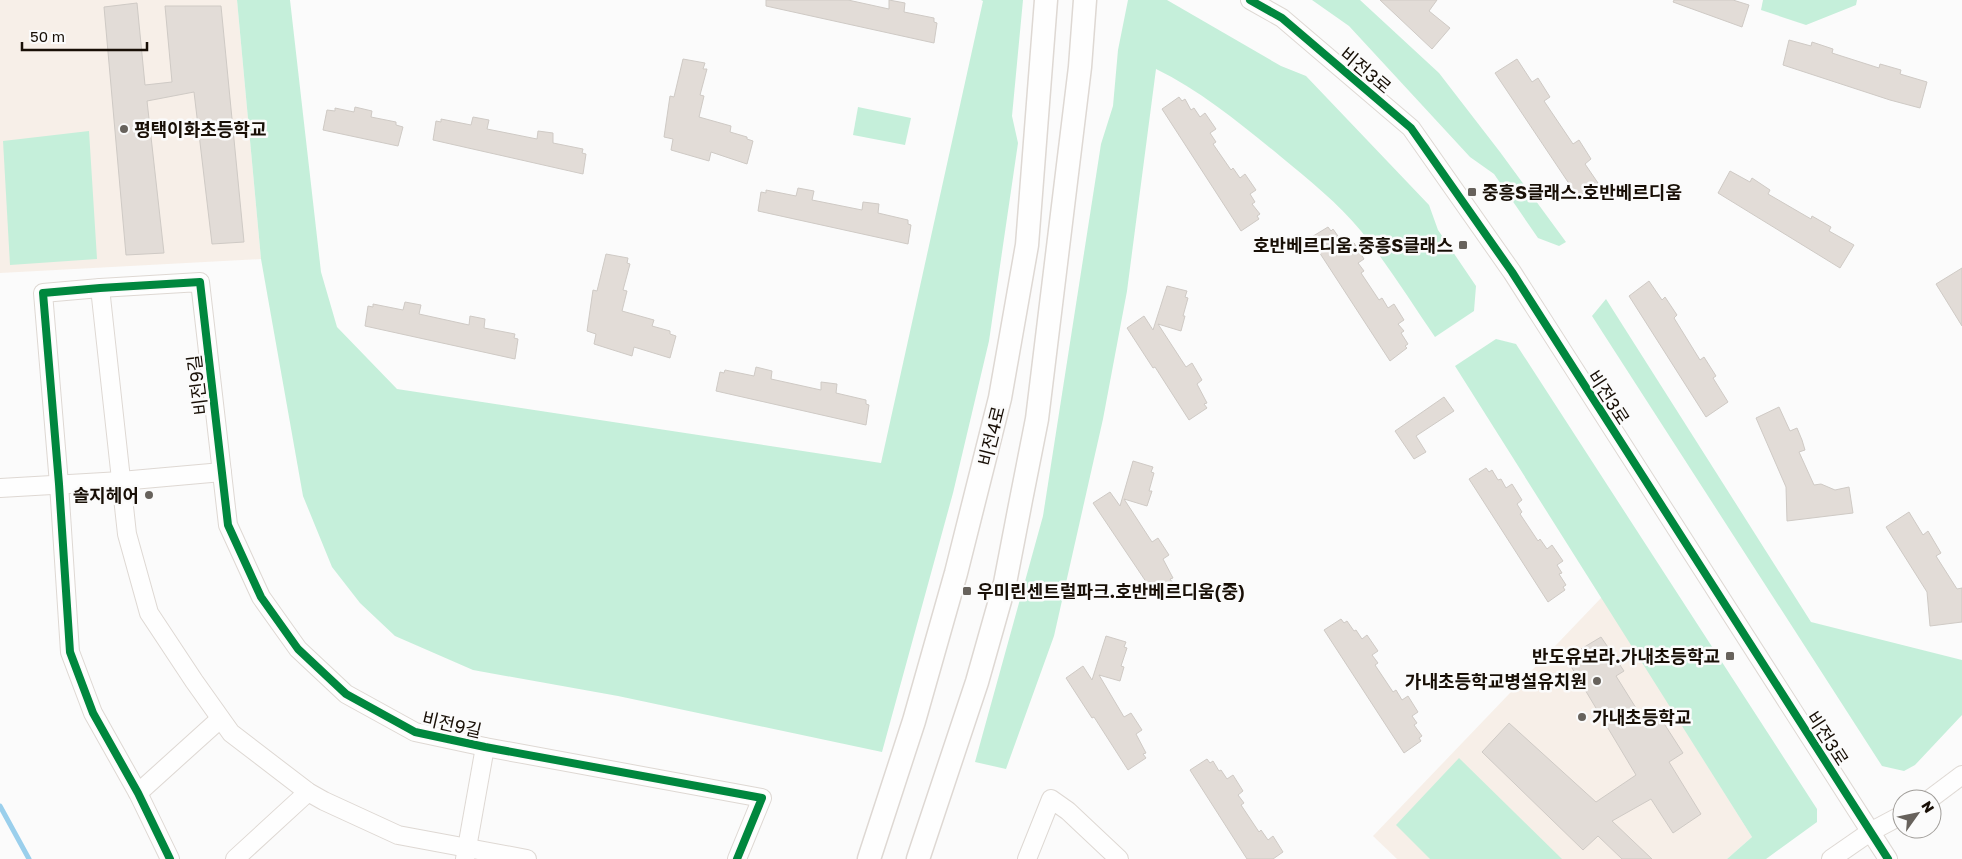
<svg xmlns="http://www.w3.org/2000/svg" width="1962" height="859" font-family="'Golos Text','Noto Sans KR',sans-serif">
  <rect width="100%" height="100%" fill="#fbfbfb"/>
  <g fill="#f7efe8">
    <polygon points="0,0 237,0 261,259 0,273"/>
    <polygon points="1602,597 1752,837 1727,859 1397,859 1373,836"/>
  </g>
  <g fill="#c5efda">
    <polygon points="237,0 290,0 321,272 337,327 397,389 881,463 983,1 981,0 1023,0 1012,116 1018,143 989,341 953,493 882,752 618,696 473,670 395,636 360,603 332,567 303,496 261,259"/>
    <path d="M1128,0H1167L1281,66L1306,76L1429,205L1438,230L1476,286L1474,311L1435,337C1411,302 1388,265 1361,231C1338,203 1308,179 1280,156C1241,124 1201,91 1156,69L1127,291L1103,419L1054,636L1006,769L975,762L1043,516L1101,144L1113,106L1118,50Z"/>
    <polygon points="1312,0 1360,0 1439,73 1500,152 1566,242 1559,246 1538,238 1494,174 1470,157 1349,26"/>
    <polygon points="1763,0 1857,0 1856,5 1806,25 1761,10"/>
    <polygon points="858,107 911,118 905,145 853,135"/>
    <polygon points="89,131 97,259 10,265 3,141"/>
    <polygon points="1606,299 1811,622 1962,660 1962,715 1915,765 1904,771 1882,766 1592,316"/>
    <polygon points="1496,339 1516,344 1817,809 1817,822 1766,859 1727,859 1752,837 1455,366"/>
    <polygon points="1459,758 1562,859 1430,859 1396,825"/>
  </g>
  <g fill="none" stroke-linecap="round" stroke-linejoin="round">
    <polyline stroke="#9acfec" stroke-width="5" points="0,806 29,859"/>
  </g>
  <g fill="#e2dcd7" stroke="#cfcac5">
    <polygon points="766,0 848,0 889,9 889,0 905,3 904,12 934,18 934,22 937,23 934,43 766,6"/>
    <polygon points="1380,0 1437,0 1429,11 1450,28 1432,49"/>
    <polygon points="1674,0 1733,0 1749,5 1742,27 1673,2"/>
    <polygon points="137,3 145,85 172,82 165,6 221,6 244,242 212,244 194,92 147,101 164,253 126,255 104,7"/>
    <polygon points="1789,40 1811,46 1812,42 1833,49 1832,53 1879,68 1880,64 1901,70 1900,74 1927,82 1920,108 1890,100 1783,65"/>
    <polygon points="683,59 705,63 703,69 707,69 700,95 704,96 699,117 731,126 730,132 747,137 747,139 753,141 747,164 711,152 709,161 671,150 673,139 664,137 670,96 674,97"/>
    <polygon points="1517,59 1532,82 1538,78 1550,97 1544,101 1573,144 1579,140 1591,159 1585,164 1598,183 1578,197 1495,73"/>
    <polygon points="1179,97 1182,101 1185,99 1191,110 1194,108 1200,117 1205,113 1216,129 1210,133 1216,142 1213,144 1231,170 1233,168 1240,178 1245,174 1256,190 1250,194 1255,202 1252,204 1260,214 1257,216 1259,219 1241,231 1162,109"/>
    <polygon points="355,107 372,111 371,117 396,122 396,125 403,127 398,146 323,130 327,110 335,111 335,108 354,112"/>
    <polygon points="473,117 489,120 487,129 537,139 538,131 553,133 553,143 583,149 582,153 586,154 583,174 433,140 436,121 441,122 441,119 471,125"/>
    <polygon points="1730,171 1750,182 1752,178 1770,190 1768,194 1811,219 1812,216 1831,227 1829,231 1854,245 1840,268 1718,193"/>
    <polygon points="798,188 814,191 812,200 862,210 863,202 879,204 878,213 908,220 908,224 911,225 908,244 758,211 761,192 766,193 766,190 796,196"/>
    <polygon points="1328,227 1331,231 1333,229 1340,239 1342,238 1348,247 1354,243 1364,259 1358,263 1364,271 1361,273 1379,300 1382,298 1388,308 1394,304 1404,320 1398,324 1404,331 1401,333 1408,344 1405,346 1407,348 1390,361 1310,238"/>
    <polygon points="606,254 628,258 627,263 630,264 623,290 627,291 622,311 654,320 652,326 670,331 670,334 676,336 670,358 634,347 632,356 594,344 596,334 587,331 593,290 597,291"/>
    <polygon points="1962,268 1962,326 1936,284"/>
    <polygon points="1649,281 1662,300 1665,297 1677,315 1674,318 1700,360 1704,357 1716,376 1713,378 1728,402 1706,417 1629,296"/>
    <polygon points="1167,286 1187,291 1185,297 1188,298 1183,316 1185,316 1181,331 1158,324 1186,367 1192,363 1202,380 1197,384 1207,403 1204,404 1207,408 1189,420 1155,367 1153,368 1127,328 1144,316 1153,330"/>
    <polygon points="405,302 421,305 419,314 469,325 470,316 485,319 484,328 515,334 514,338 518,339 515,359 365,326 368,306 373,307 373,304 403,310"/>
    <polygon points="756,367 772,371 771,379 821,390 821,382 837,384 836,393 866,400 866,404 869,405 866,425 716,391 720,372 724,373 725,370 754,376"/>
    <polygon points="1444,397 1454,411 1416,436 1426,452 1414,459 1395,431"/>
    <polygon points="1779,407 1790,431 1797,428 1802,440 1805,450 1799,452 1814,485 1821,484 1835,490 1849,487 1853,513 1787,521 1786,487 1756,418"/>
    <polygon points="1133,461 1153,467 1151,472 1154,473 1149,491 1152,491 1147,506 1124,499 1152,542 1158,538 1169,555 1163,559 1173,578 1170,579 1173,583 1155,595 1093,503 1110,492 1120,506"/>
    <polygon points="1486,468 1489,472 1492,470 1498,480 1501,479 1506,488 1512,484 1522,500 1517,504 1522,512 1520,514 1538,541 1540,539 1547,549 1552,545 1563,561 1557,565 1562,573 1559,574 1566,585 1563,587 1565,590 1548,602 1469,479"/>
    <polygon points="1909,512 1923,535 1928,531 1941,553 1936,556 1957,589 1962,588 1962,622 1930,626 1927,592 1886,527"/>
    <polygon points="1341,619 1344,623 1347,621 1354,631 1356,630 1362,639 1367,635 1378,651 1372,655 1378,663 1375,665 1393,692 1396,690 1402,700 1408,696 1418,712 1412,716 1417,723 1414,725 1422,736 1419,738 1421,741 1404,753 1324,630"/>
    <polygon points="1106,636 1126,642 1124,647 1127,648 1121,666 1124,667 1120,681 1099,675 1124,717 1131,713 1142,730 1136,734 1146,753 1143,754 1146,758 1128,770 1094,717 1092,718 1066,678 1083,666 1092,680"/>
    <polygon points="1601,637 1624,671 1616,676 1641,716 1654,708 1683,753 1669,762 1701,814 1673,833 1651,799 1612,821 1652,859 1622,859 1598,836 1583,850 1482,752 1509,723 1596,802 1636,775 1566,658"/>
    <polygon points="1207,759 1210,763 1213,761 1219,771 1221,770 1227,779 1233,775 1243,791 1238,795 1244,803 1241,805 1259,832 1261,830 1268,840 1273,836 1283,852 1273,859 1247,859 1190,770"/>
  </g>
  <g fill="none" stroke-linecap="round" stroke-linejoin="round">
    <defs>
      <g id="minor">
        <polyline points="1250,0 1282,18 1411,128 1512,272 1888,859"/>
        <polyline points="100,288 127,534 149,613 194,681 231,733 308,792 324,801 398,835 527,859"/>
        <polyline points="0,488 121,481 222,472"/>
        <polyline points="138,793 220,719"/>
        <polyline points="1930,799 1962,775"/>
        <polyline points="170,859 138,793 93,713 70,652 59,484 43,293 100,288 200,282 228,525 261,597 298,649 346,694 415,732 485,747 762,798 737,859"/>
        <polyline points="235,859 308,792"/>
        <polyline points="465,859 485,747"/>
        <polyline points="1027,859 1051,799 1068,811 1119,859"/>
        <polyline points="1831,859 1870,832 1902,815"/>
      </g>
      <g id="major">
        <polyline points="869,859 914,721 956,573 1000,398 1027,245 1046,0"/>
        <polyline points="918,859 977,682 1005,583 1021,500 1037,419 1080,67 1085,0"/>
      </g>
    </defs>
    <use href="#minor" stroke="#ded8d3" stroke-width="20"/>
    <use href="#major" stroke="#ded8d3" stroke-width="25"/>
    <use href="#minor" stroke="#fefefe" stroke-width="18"/>
    <use href="#major" stroke="#fefefe" stroke-width="22"/>
    <defs>
      <g id="cycleway">
        <polyline points="1250,0 1282,18 1411,128 1512,272 1888,859"/>
        <polyline points="170,859 138,793 93,713 70,652 59,484 43,293 100,288 200,282 228,525 261,597 298,649 346,694 415,732 485,747 762,798 737,859"/>
      </g>
    </defs>
    <use href="#cycleway" stroke="#fbfbfb" stroke-width="11"/>
    <use href="#cycleway" stroke="#00873e" stroke-width="8"/>
  </g>
  <g fill="#67625c" stroke="#fbfbfb" stroke-width="2">
    <circle cx="124" cy="129" r="5"/>
    <rect x="1467" y="187" width="10" height="10" rx="2.5"/>
    <rect x="1458" y="240" width="10" height="10" rx="2.5"/>
    <circle cx="149" cy="495" r="5"/>
    <rect x="962" y="586" width="10" height="10" rx="2.5"/>
    <rect x="1725" y="651" width="10" height="10" rx="2.5"/>
    <circle cx="1597" cy="681" r="5"/>
    <circle cx="1582" cy="717" r="5"/>
  </g>
  <g text-anchor="middle" dominant-baseline="central" stroke-width="5" stroke-linejoin="round" paint-order="stroke">
    <g font-size="18" fill="#180f06" stroke="#fbfbfb">
      <text transform="translate(1366 70) rotate(40)">비전3로</text>
      <text transform="translate(197 385) rotate(-97)">비전9길</text>
      <text transform="translate(1609 397) rotate(57)">비전3로</text>
      <text transform="translate(991 436) rotate(-76)">비전4로</text>
      <text transform="translate(452 724) rotate(13)">비전9길</text>
      <text transform="translate(1828 738) rotate(57)">비전3로</text>
    </g>
    <g font-size="18" font-weight="bold" fill="#180f06" stroke="#fbfbfb" text-anchor="start">
      <text x="134" y="129">평택이화초등학교</text>
      <text x="1482" y="192">중흥S클래스.호반베르디움</text>
      <text x="1453" y="245" text-anchor="end">호반베르디움.중흥S클래스</text>
      <text x="139" y="495" text-anchor="end">솔지헤어</text>
      <text x="977" y="591">우미린센트럴파크.호반베르디움(중)</text>
      <text x="1720" y="656" text-anchor="end">반도유보라.가내초등학교</text>
      <text x="1587" y="681" text-anchor="end">가내초등학교병설유치원</text>
      <text x="1592" y="717">가내초등학교</text>
    </g>
  </g>
  <g transform="translate(1917 814) rotate(57)"><circle r="24" fill="#fbfbfb" stroke="#a09d99"/>
  <path d="M0-4L9 19L0 12L-9 19Z" fill="#67625c"/>
  <text y="-8" font-size="14" font-weight="bold" text-anchor="middle" fill="#180f06">N</text>
  </g>
  <path d="M22 42v8h125v-8" fill="none" stroke="#180f06" stroke-width="2.5"/>
  <text x="30" y="42" font-size="15" fill="#180f06" stroke="#fbfbfb" stroke-width="4" paint-order="stroke">50 m</text>
</svg>
